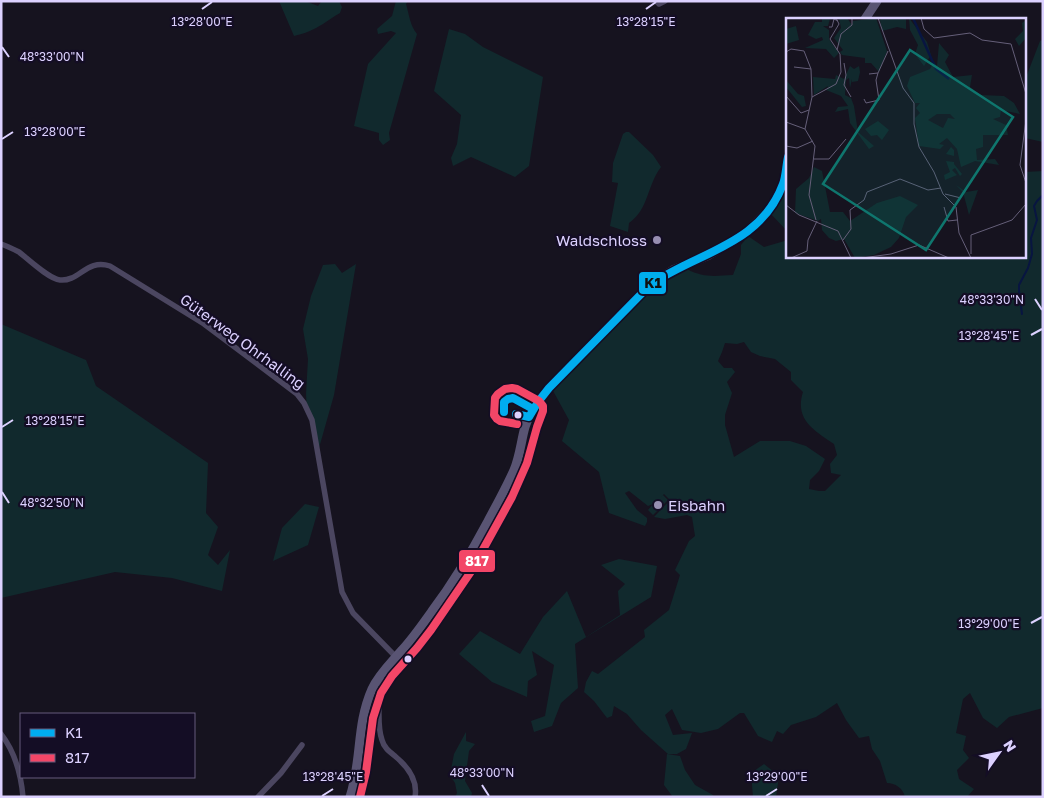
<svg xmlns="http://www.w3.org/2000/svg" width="1044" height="798" font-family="'Golos Text',sans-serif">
  <rect width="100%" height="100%" fill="#16131f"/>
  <g fill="#11292d" fill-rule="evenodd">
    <path d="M279,1H305L318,6L322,1H339L342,7L340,13C334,16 329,20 323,24C315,29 304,34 294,36Z"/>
    <path d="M396,1H408L406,4C409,14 410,26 417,34L389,133L390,140L383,145L379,140V133L354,126L368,64L396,33L391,31L378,34L377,29L392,16Z"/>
    <polygon points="449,29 465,34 483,47 543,77 529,166 515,177 471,157 453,166 451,158 457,144 461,115 434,91"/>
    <polygon points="1043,40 1043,142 1025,138 1025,80 1040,41"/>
    <path d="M626,132H629L653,155L661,167C647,185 649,209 629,223L628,232L610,226L618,183L612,182L613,163L623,134Z"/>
    <path d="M1043,171V708L1009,717L997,728L983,718L970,693L963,699L956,733L966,736L963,750L969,758L957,770L959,779L974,789L967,797H905C903,788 895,783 887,783L880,761L872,749L869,736L859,738L846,720L837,703L816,717L791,725L783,734L777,731L772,742L758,736L744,713H740L718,729L701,733L682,730L672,709L665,715L673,735L692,733L686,749L677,754H668L641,730L627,714L614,706L612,716L607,718L594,701L584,692L586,682L592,671L598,674L645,637L644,630L669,610L680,575L675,570L689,541L695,536L692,517L687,515L665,519L654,517L670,500L664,494L658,500L663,495L668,500L653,515L648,510L653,504L648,506L629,491L625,493L637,510L647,518V522L645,526L609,513L599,472L562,441L569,420L552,389L664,277L687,269C703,278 715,276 733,275L741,254V245L748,236L764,247L788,240V256H1025V172ZM744,342L751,352L760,356L775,359L791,372V380L803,392C794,420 815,431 834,444L837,455L830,464L831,473L841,475L825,491H819L809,489L810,480L819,471L825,459L806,446L790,441H760L734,457L725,425V415L732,393L727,382L735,372L732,368H724L718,361L722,352L725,343L737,344Z"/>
    <polygon points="788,173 788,232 770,213 785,193"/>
    <polygon points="335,264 342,273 356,264 334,395 319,448 307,411 306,394 308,359 303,329 311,296 323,265"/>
    <polygon points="1,324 86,360 96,386 208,463 206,513 218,527 208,555 218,565 230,550 222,591 172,578 115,572 1,598"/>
    <polygon points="305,504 319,507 308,545 273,561 282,528"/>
    <polygon points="619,559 657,566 651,597 575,644 578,688 561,703 552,726 534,732 531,721 545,716 554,665 532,651 537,675 528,681 527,697 492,682 459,654 480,631 520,654 543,617 567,591 586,637 620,615 618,591 625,584 601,565"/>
    <polygon points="466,732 466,741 475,744 469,751 465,781 472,793 471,797 455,797 457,793 455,783 450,775 454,754"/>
    <polygon points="667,754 680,756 685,770 695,785 713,795 714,797 673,797 664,785"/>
    <polygon points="764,764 779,776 776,797 753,797 751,773"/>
  </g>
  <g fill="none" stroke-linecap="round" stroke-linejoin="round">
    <polyline stroke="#081541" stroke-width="2" points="1022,314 1019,291 1019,285 1028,268 1032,254 1031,238 1037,220 1034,206 1037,201 1043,195"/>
    <g stroke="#4b4660" stroke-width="5.5">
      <polyline points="656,1 659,4 665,1"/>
      <path d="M1,244C7,246 13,249 19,252C28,259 49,279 60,280C79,282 87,258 110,266L204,324L297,394L304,403L312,420L342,592L353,613L396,657"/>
      <path d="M380,675C385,683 380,696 379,705C379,716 378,729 382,740C384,748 390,752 396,757C408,767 418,780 415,797"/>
      <path d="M1,734C15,752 21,774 23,797"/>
      <polyline points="258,797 281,773 302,745"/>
    </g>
    <g stroke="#595473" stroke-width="9">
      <polyline points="865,19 877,1"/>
      <path d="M350,797C362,761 356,725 372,689C379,674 391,663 402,650C413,638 422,625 432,611C453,583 471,553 488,521C497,504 506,488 514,470C520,456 521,441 525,427C531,408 544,394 557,380L650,285L660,278L673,270L709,255L746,233L767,212L778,196L785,179L788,156"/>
    </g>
    <defs>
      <g id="bus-1">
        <polyline points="504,412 504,402 508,399 513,398 533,409"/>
        <path d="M516,414L529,417L538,402L549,388L650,285C697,252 760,246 783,184C786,176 786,166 788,157"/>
      </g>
      <polyline id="bus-2" points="360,797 366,772 373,718 381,693 392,676 417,648 431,630 470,573 512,497 527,463 537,427 543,411 543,406 539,401 517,389 512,388 505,389 498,394 495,398 494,415 497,419 500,421 517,424"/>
    </defs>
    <use href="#bus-1" stroke="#140d25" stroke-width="11"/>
    <use href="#bus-2" stroke="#140d25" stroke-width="11"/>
    <use href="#bus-1" stroke="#00adef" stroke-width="8"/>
    <use href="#bus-2" stroke="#f34667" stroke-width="8"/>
  </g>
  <path fill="none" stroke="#dcd1ff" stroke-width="2" d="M202,9L212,2M646,9L656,2M2,47L9,57M2,139L13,132M1035,299L1042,310M1031,335L1042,329M2,427L13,420M2,492L9,503M1031,623L1042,617M482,785L489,796M322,796L333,789M766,796L777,789"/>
  <g fill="#978eb1" stroke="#140d25" stroke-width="2">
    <circle cx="657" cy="240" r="5"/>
    <circle cx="658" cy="505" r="5"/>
  </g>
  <g fill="#dcd1ff" stroke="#140d25" stroke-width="2">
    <circle cx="518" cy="415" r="4.5"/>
    <circle cx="408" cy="659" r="4.5"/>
  </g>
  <g text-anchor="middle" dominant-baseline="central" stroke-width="4.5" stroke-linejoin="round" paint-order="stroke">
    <g font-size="15" fill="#dcd1ff" stroke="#140d25" text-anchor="end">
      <text x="647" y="240">Waldschloss</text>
      <text x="668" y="505" text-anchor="start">Eisbahn</text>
    </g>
    <g font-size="15" fill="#dcd1ff" stroke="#140d25">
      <text transform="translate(243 341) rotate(36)">Güterweg Ohrhalling</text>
    </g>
  </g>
  <g transform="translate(786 18)">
    <rect width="240" height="240" fill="#16131f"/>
    <path d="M36,0L44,1L42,8H37L43,12V21L53,35L48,40L40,31L19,30L37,22L36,19L30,21L22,17L29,4H36ZM53,0H61L66,7L67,3L90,0L101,33L93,54L85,45H79V40L56,37L54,34L57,32L48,20L55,10ZM97,0H120V11L111,9L96,13L94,2ZM123,0L141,24L145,37L138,48L129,36L132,27L124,12ZM240,2V20L233,28L229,21L237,13L236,5ZM10,8L13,22L0,26V11ZM153,25L163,37L159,44L167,59L186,57L184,69L195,77L218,78L228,85L234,96L215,92L214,99L207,101L220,107L222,117H197V129L190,131L191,142L209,141L213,147L189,143L175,149L171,131L161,120L153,126L158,127L154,131L133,128L129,100L134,95L130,90L134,85H129L121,68L124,59L144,51L148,44L151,48ZM151,96H164L169,101L162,100L157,110L142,102ZM64,48L68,51L73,48L74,54L72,63L66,64V61L64,70L63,60L60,62L59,77L65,80L68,88L72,114L88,128L83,131L64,105L62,91L49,94L52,89L62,88L55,78L40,72L42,68L28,77L27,59L49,61L50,57L58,61ZM0,62L12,76L18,78L20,88L16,89L0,69ZM92,103L103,112L96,122L91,117L85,118L79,111ZM165,129L168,132V146L176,156L174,158L169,150L166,152L171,157L159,162L158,157L164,154L160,143L168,144V138L160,136ZM28,149L36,153L44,194H57L64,203L91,185L114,178L132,187L120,199L113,220L105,229L88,237L69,240L58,221L50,223L43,220L36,212L35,201L32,203L9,195L10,171L23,160ZM170,167L180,174L192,172L183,197L177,174Z" fill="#11292d" fill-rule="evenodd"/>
    <path fill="none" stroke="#081541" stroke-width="2.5" d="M127,0L150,51L163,61"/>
    <path fill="none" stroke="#655f79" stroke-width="1" d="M92,0L117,70L128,85V106L133,129L148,154L157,176L170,189L173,215L185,240M135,0L138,11L148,20L184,15L196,22L225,26L240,76M43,9H46L48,1L52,3M51,32L55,16L66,7V0M0,34L5,31L18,33L25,51L26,79L19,111M58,45L60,57L58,67L65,79M8,49L25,51M83,56L92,55L102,33M0,78L15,95L23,92M26,79L50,66L55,54L54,36L44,21L53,6L50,0M78,81L80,85L93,82L90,62L92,55M240,102L234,147L240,165M0,104L19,111M19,111L29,128L23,177L30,202M0,128L11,130L27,123M28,141H43L60,121M159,176L175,180M0,187L13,197L52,213L65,240M158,189L162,203L171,202M57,222L65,211L64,192L78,182L81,174L114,161L142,172L155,170M185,236V217L226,202L240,186M5,240L21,233L22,222L31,203M76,240L105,236L133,227L163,240"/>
    <path fill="#0f766e" fill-opacity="0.15" stroke="#0f766e" stroke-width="2.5" d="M124,32L227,99L140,232L37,166Z"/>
    <rect width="240" height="240" fill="none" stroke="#dcd1ff" stroke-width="2.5"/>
  </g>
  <g font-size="12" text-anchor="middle" fill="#dcd1ff" stroke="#140d25" stroke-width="4.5" stroke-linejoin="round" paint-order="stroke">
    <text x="202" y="26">13°28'00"E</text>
    <text x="646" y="26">13°28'15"E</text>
    <text x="52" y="61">48°33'00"N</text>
    <text x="55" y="136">13°28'00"E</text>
    <text x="992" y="304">48°33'30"N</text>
    <text x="989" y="340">13°28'45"E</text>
    <text x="55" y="425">13°28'15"E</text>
    <text x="52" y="507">48°32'50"N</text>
    <text x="989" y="628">13°29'00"E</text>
    <text x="482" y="777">48°33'00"N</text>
    <text x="333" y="781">13°28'45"E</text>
    <text x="777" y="781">13°29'00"E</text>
  </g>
  <g stroke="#140d25" stroke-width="2">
    <rect x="638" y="271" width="29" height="24" rx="5" fill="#00adef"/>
    <rect x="458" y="549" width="38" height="24" rx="5" fill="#f34667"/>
  </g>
  <g font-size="14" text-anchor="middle" font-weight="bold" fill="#fff">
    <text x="477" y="566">817</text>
  </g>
  <g font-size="14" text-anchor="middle" font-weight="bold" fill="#111">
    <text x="653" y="288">K1</text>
  </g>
  <rect width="1044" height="798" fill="none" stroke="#dcd1ff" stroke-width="5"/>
  <rect x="20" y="713" width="175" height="65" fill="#140d25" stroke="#645b7c"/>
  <rect x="30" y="729" width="25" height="8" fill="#00adef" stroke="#645b7c"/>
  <text x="65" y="738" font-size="15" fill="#dcd1ff">K1</text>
  <rect x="30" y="754" width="25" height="8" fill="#f34667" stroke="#645b7c"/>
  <text x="65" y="763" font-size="15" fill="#dcd1ff">817</text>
  <g transform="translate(999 753) rotate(57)" stroke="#140d25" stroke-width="4" paint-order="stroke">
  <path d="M0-4L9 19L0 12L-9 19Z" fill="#dcd1ff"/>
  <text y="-8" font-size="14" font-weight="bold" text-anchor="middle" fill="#dcd1ff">N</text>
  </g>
</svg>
